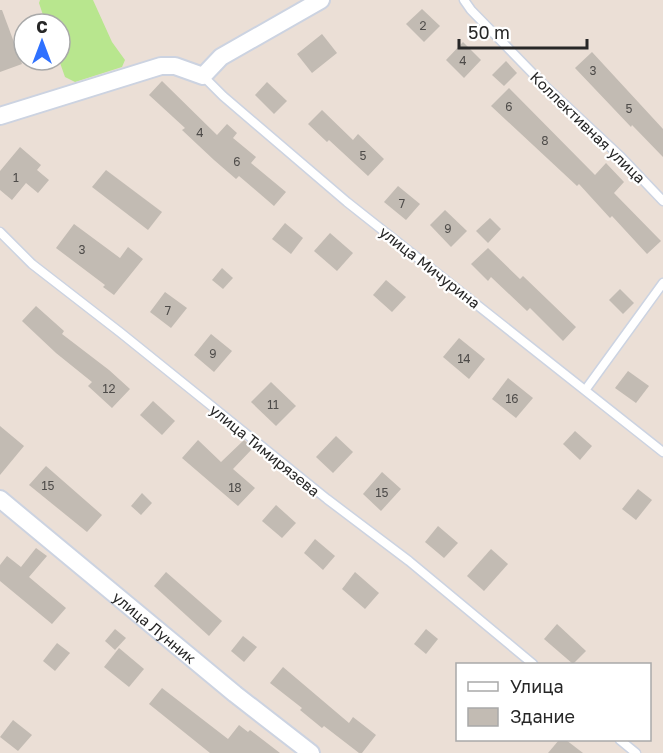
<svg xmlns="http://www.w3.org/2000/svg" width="663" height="753" font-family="'Golos Text',sans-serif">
  <rect width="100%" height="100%" fill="#ebdfd6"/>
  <polygon fill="#b8e68e" points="40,0 93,0 112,42 125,60 122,67 75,82 65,77 59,60 60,24 46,24 39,3"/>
  <g fill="#c2bbb3">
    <polygon points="422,9 440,26 424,42 406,24"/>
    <polygon points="0,10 2,10 22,64 0,72"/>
    <polygon points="322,34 337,53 312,73 297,54"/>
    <polygon points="463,42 481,60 464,78 446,60"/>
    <polygon points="592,52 663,129 663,157 632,125 631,127 575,68"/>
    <polygon points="506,61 517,73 504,86 492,75"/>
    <polygon points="162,81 217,135 227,124 237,133 233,138 256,157 251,163 286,192 274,206 239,176 236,179 214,160 182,130 185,128 149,95"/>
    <polygon points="267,82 287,101 274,114 255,95"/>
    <polygon points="509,88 595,175 606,163 624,182 614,193 661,241 647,254 612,216 610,218 579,184 577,186 491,106"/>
    <polygon points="322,110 353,140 358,134 384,159 368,176 329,140 327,142 308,124"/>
    <polygon points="20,147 41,165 37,170 49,180 38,193 26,183 12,200 0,190 0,171"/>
    <polygon points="106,170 162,212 148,230 92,187"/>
    <polygon points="398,186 420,204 406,220 384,202"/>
    <polygon points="445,210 467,231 451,247 430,225"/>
    <polygon points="490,218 501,229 488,243 476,231"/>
    <polygon points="285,223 303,238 291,254 272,239"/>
    <polygon points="74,224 120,258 128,247 143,259 114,295 103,287 105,285 56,248"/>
    <polygon points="330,233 353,253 337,271 314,251"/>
    <polygon points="488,248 520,279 523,276 576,327 563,341 530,308 527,311 491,277 488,281 471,264"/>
    <polygon points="222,268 233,278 223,289 212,280"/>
    <polygon points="386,280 406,297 392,312 373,295"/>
    <polygon points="620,289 634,303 623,314 609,300"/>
    <polygon points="165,292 187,308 171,328 150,312"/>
    <polygon points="36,306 64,331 62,334 109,370 130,389 112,408 88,386 92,382 56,353 22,321"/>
    <polygon points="211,334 232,351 214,372 194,355"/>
    <polygon points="459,338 485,359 469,379 443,357"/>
    <polygon points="628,371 649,386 636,403 615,388"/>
    <polygon points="508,378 533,398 516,418 492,399"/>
    <polygon points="271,382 296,406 276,426 251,402"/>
    <polygon points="153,401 175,421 162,435 140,415"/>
    <polygon points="0,426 24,446 0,475"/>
    <polygon points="575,431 592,446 580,460 563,444"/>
    <polygon points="336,436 353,452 333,473 316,457"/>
    <polygon points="198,440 221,462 244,440 253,448 233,469 255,488 238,506 182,458"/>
    <polygon points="46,466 102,515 87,532 29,485"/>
    <polygon points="382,472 401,489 381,511 363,494"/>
    <polygon points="638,489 652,500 636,520 622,509"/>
    <polygon points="142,493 152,503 141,515 131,506"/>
    <polygon points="276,505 296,523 282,538 262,521"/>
    <polygon points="438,526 458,543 444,558 425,542"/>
    <polygon points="315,539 335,556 323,570 304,553"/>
    <polygon points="36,548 47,556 29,577 66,608 52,624 0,581 0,565 7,556 21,567"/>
    <polygon points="491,549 508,564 484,591 467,576"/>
    <polygon points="166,572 222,621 209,636 154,586"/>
    <polygon points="355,572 379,593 365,609 342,589"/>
    <polygon points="557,624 586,651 573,664 544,639"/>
    <polygon points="115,629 126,638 115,650 105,641"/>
    <polygon points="426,629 438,639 426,654 414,644"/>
    <polygon points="243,636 257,647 244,662 231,651"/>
    <polygon points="57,643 70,653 55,671 43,661"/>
    <polygon points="119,648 144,669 129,687 104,667"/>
    <polygon points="283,667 349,723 353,717 376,735 362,753 359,753 324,726 322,728 300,710 302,708 270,683"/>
    <polygon points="162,688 228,739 239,725 248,732 250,730 280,753 210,753 149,704"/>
    <polygon points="13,720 32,735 18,751 0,737"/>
    <polygon points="559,740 566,740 583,753 548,753"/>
  </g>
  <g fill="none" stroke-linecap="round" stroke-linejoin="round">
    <defs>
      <g id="service">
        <polyline points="464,0 471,10 545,86 621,157 663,201"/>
        <polyline points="203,76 223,96 347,202 663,452"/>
        <polyline points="0,232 32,264 121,333 327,499 409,561 533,664"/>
        <polyline points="586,389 663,283"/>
        <polyline points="620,740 636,753"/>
      </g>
      <g id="minor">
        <polyline points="0,116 161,66 175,66 203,76 221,57 321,0"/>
        <path id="s1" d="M0,499L235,694L311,753"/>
      </g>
    </defs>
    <use href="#service" stroke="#ccd3e1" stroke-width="11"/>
    <use href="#minor" stroke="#ccd3e1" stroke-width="20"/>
    <use href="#service" stroke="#fff" stroke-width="8"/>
    <use href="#minor" stroke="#fff" stroke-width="16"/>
  </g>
  <g text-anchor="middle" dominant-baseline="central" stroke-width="4.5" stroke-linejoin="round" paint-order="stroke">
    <g font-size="12" fill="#4e4c4a">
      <text x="423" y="25">2</text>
      <text x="463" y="60">4</text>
      <text x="593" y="70">3</text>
      <text x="509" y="106">6</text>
      <text x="629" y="108">5</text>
      <text x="200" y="132">4</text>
      <text x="545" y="140">8</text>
      <text x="363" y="155">5</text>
      <text x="237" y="161">6</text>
      <text x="16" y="177">1</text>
      <text x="402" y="203">7</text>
      <text x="448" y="228">9</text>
      <text x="82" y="249">3</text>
      <text x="168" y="310">7</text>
      <text x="213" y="353">9</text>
      <text x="464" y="358">14</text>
      <text x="109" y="388">12</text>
      <text x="512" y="398">16</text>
      <text x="273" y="404">11</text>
      <text x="48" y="485">15</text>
      <text x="235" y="487">18</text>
      <text x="382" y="492">15</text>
    </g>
    <g font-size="15" fill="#272727" stroke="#fff">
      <text transform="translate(588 127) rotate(44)">Коллективная улица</text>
      <text transform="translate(430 267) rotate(38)">улица Мичурина</text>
      <text transform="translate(265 450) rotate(39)">улица Тимирязева</text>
      <text stroke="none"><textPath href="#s1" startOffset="201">улица Лунник</textPath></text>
    </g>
  </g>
  <rect x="456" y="663" width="195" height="78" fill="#ffffff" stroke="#a9a9a9" stroke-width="1.5"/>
  <rect x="468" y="682" width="30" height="9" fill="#ffffff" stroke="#a9a9a9" stroke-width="1.5"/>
  <text x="510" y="693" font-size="18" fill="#272727">Улица</text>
  <rect x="468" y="708" width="30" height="18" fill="#c2bbb3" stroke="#a9a9a9" stroke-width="1.5"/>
  <text x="510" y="723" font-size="18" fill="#272727">Здание</text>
  <g transform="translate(42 42)"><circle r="28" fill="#ffffff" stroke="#a9a9a9" stroke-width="1.5"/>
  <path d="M0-4.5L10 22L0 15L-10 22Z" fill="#2f71ff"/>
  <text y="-9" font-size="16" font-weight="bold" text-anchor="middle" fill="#272727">С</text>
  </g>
  <path d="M459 39v9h128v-9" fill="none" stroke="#272727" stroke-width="3"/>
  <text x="468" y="39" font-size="18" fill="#272727" stroke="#ffffff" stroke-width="4.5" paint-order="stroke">50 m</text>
</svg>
